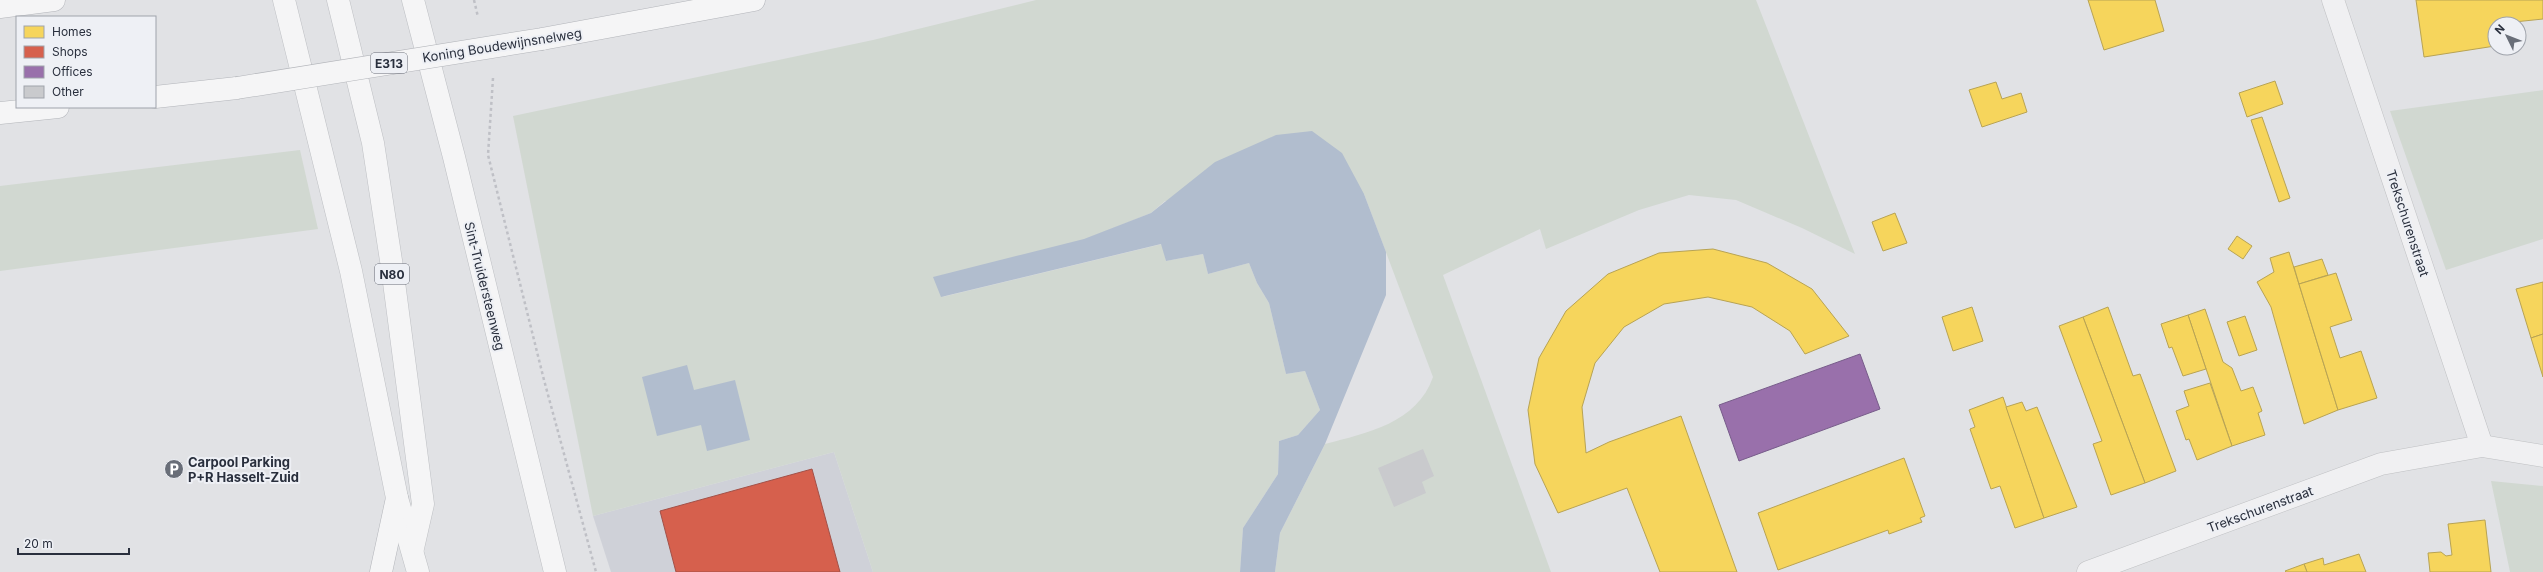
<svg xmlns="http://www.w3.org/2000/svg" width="2543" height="572" font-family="Inter,sans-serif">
  <rect width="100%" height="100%" fill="#e1e2e5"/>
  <polygon fill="#cfd1d8" points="834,452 873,572 611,572 593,516"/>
  <g fill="#d1d8d1">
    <path d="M1036,0H1756L1855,254L1802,228L1736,200L1689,195L1639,210L1546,249L1540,229L1443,275L1551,572H1275L1280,533L1325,444C1367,433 1417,423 1433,377L1364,194L1165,201L1151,213L942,297L1162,244L1166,261L1203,254L1208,274L1249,263L1257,283L1269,303L1286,374L1305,371L1320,410L1298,435L1279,441L1278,474L1243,528L1240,572H873L834,452L593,516L513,116L873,40Z"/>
    <polygon points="2543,90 2543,239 2446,270 2390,111"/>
    <polygon points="300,150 318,229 0,271 0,186"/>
    <polygon points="2491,481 2543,486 2543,572 2510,572"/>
  </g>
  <g fill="#b1bdce">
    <polygon points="1312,131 1342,153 1364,194 1386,252 1386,295 1325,444 1280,533 1275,572 1240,572 1243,528 1278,474 1279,441 1298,435 1320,410 1305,371 1286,374 1269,303 1257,283 1249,263 1208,274 1203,254 1166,261 1161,244 941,297 933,277 1084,239 1151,213 1215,162 1276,135"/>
    <polygon points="687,365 694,390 735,380 750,440 707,451 701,425 657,436 642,377"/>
  </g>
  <g fill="#f6d55c" stroke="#b8a353">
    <polygon points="2088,0 2155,0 2164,31 2104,50"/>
    <polygon points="2416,0 2543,0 2543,19 2495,24 2495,46 2424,57"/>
    <polygon points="2275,81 2283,104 2247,117 2239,93"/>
    <polygon points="1996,82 2002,99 2021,93 2027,112 1982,127 1969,90"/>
    <polygon points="2262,117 2290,198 2279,202 2251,120"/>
    <polygon points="1895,213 1907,243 1883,251 1872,222"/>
    <polygon points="2237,236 2252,246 2243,259 2228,249"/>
    <polygon points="1713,249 1767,263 1812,289 1849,336 1805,354 1790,331 1752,307 1708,297 1664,304 1624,327 1595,363 1582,407 1586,453 1609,442 1681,416 1737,572 1660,572 1627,488 1558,513 1535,464 1528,410 1539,358 1566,311 1608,274 1659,253"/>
    <polygon points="2289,252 2338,410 2304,424 2271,307 2257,282 2274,272 2270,258"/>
    <polygon points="2322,259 2328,275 2299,284 2294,267"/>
    <polygon points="2336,273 2352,320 2330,327 2340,358 2361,351 2377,398 2338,410 2299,284"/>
    <polygon points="2543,282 2543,334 2531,338 2516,289"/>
    <polygon points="1972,307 1983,341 1953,351 1942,317"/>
    <polygon points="2108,307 2133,376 2140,374 2176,471 2145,483 2083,317"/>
    <polygon points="2205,309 2223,362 2232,368 2241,391 2253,387 2262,411 2258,413 2265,435 2232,446 2188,315"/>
    <polygon points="2188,315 2206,369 2183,376 2172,347 2169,348 2161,324"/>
    <polygon points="2245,316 2257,350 2239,356 2227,322"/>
    <polygon points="2083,317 2145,483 2111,495 2093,444 2102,441 2059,326"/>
    <polygon points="2543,334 2543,377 2531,338"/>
    <polygon points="2210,383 2232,446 2197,460 2189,439 2186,440 2176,411 2189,406 2184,391"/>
    <polygon points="2003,397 2044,518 2015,528 2000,486 1991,489 1970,429 1975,427 1969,410"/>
    <polygon points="2022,402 2026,411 2037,407 2077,507 2044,518 2006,407"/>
    <polygon points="1904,458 1925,516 1920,518 1922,522 1889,534 1888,530 1778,570 1758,513"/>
    <polygon points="2485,520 2491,572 2430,572 2428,553 2441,552 2446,556 2452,555 2448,524"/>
    <polygon points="2359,554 2366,572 2307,572 2304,564 2323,558 2324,565"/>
    <polygon points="2304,564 2307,572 2286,572 2285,571"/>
  </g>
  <polygon fill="#d6604d" stroke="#a25148" points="812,469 840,572 676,572 660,511"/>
  <polygon fill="#9970ab" stroke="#775c8a" points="1860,354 1880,409 1739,461 1719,405"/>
  <polygon fill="#c9cacd" points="1423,449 1434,476 1422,482 1426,493 1394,507 1378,468"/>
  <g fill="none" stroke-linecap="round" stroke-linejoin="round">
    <defs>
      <g id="minor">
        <polyline points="2333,0 2482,446"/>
        <polyline points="2088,572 2381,464 2482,446 2543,456"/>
      </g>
      <g id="major">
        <polyline points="284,0 351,271 397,498 418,572"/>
        <polyline points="338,0 373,143 392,267 423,504 413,548"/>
        <polyline points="413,0 454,157 555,572"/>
      </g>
      <g id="highway">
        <polyline points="0,7 54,0"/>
        <polyline points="542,39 754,0"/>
        <polyline points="155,97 237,88"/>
        <polyline points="0,113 58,107"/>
        <polyline points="381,572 397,498"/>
      </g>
    </defs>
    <use href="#minor" stroke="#bfc0c3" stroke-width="23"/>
    <use href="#major" stroke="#bdbfc3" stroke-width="23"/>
    <use href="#highway" stroke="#b3b5ba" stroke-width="23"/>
    <g stroke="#bfc0c6" stroke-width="2.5" stroke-dasharray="3 3" stroke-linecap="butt">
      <polyline points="474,0 478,17"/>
      <polyline points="493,78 488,155 544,380 596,572"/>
    </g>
    <use href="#minor" stroke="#f0f0f2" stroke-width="22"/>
    <use href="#major" stroke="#f5f5f6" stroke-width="22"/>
    <use href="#highway" stroke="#f5f5f6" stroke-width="22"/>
    <defs>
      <polyline id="highway-bridge" points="237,88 542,39"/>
    </defs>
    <use href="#highway-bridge" stroke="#b3b5ba" stroke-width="23" stroke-linecap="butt"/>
    <use href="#highway-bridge" stroke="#f5f5f6" stroke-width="22"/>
  </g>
  <defs>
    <symbol id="parking-disc" viewBox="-11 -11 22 22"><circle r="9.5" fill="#696e78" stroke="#eef0f5"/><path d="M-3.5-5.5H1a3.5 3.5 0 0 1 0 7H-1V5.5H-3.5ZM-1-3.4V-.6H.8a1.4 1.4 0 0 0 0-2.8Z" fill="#fff"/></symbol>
  </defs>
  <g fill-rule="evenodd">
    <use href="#parking-disc" x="163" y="458" width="22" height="22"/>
  </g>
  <g text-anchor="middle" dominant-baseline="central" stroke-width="4" stroke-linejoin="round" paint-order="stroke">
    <g fill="#eef0f5" stroke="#646974" stroke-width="1">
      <rect x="371" y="53" width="36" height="20" rx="3"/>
      <rect x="375" y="264" width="34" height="20" rx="3"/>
    </g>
    <g font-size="12" font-weight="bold" fill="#292f3d">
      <text x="389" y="63">E313</text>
      <text x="392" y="274">N80</text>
    </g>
    <g font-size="13" fill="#292f3d" stroke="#eef0f5">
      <text transform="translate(502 45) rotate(-9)">Koning Boudewijnsnelweg</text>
      <text transform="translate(2408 223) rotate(72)">Trekschurenstraat</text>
      <text transform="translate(485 286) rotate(76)">Sint-Truidersteenweg</text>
      <text transform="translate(2260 509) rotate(-20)">Trekschurenstraat</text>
    </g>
    <g font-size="13" font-weight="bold" fill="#292f3d" stroke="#eef0f5" text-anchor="start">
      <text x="188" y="462">Carpool Parking<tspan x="188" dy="15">P+R Hasselt-Zuid</tspan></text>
    </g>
  </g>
  <rect x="16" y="16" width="140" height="92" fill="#eef0f5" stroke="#9fa3ab"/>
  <rect x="24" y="26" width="20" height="12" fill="#f6d55c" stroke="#9fa3ab"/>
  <text x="52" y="36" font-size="12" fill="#292f3d">Homes</text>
  <rect x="24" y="46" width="20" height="12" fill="#d6604d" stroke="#9fa3ab"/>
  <text x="52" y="56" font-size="12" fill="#292f3d">Shops</text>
  <rect x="24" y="66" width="20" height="12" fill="#9970ab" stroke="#9fa3ab"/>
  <text x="52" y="76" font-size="12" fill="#292f3d">Offices</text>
  <rect x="24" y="86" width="20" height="12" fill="#c9cacd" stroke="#9fa3ab"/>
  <text x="52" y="96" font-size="12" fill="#292f3d">Other</text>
  <g transform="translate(2507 36) rotate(313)"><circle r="19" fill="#eef0f5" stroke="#9fa3ab"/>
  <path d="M0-3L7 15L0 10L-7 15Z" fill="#696e78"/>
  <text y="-6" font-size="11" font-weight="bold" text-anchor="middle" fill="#292f3d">N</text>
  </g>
  <path d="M18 548v6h111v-6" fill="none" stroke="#292f3d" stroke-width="2"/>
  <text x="24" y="548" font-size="12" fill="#292f3d" stroke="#eef0f5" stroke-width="3" paint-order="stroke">20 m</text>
</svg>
